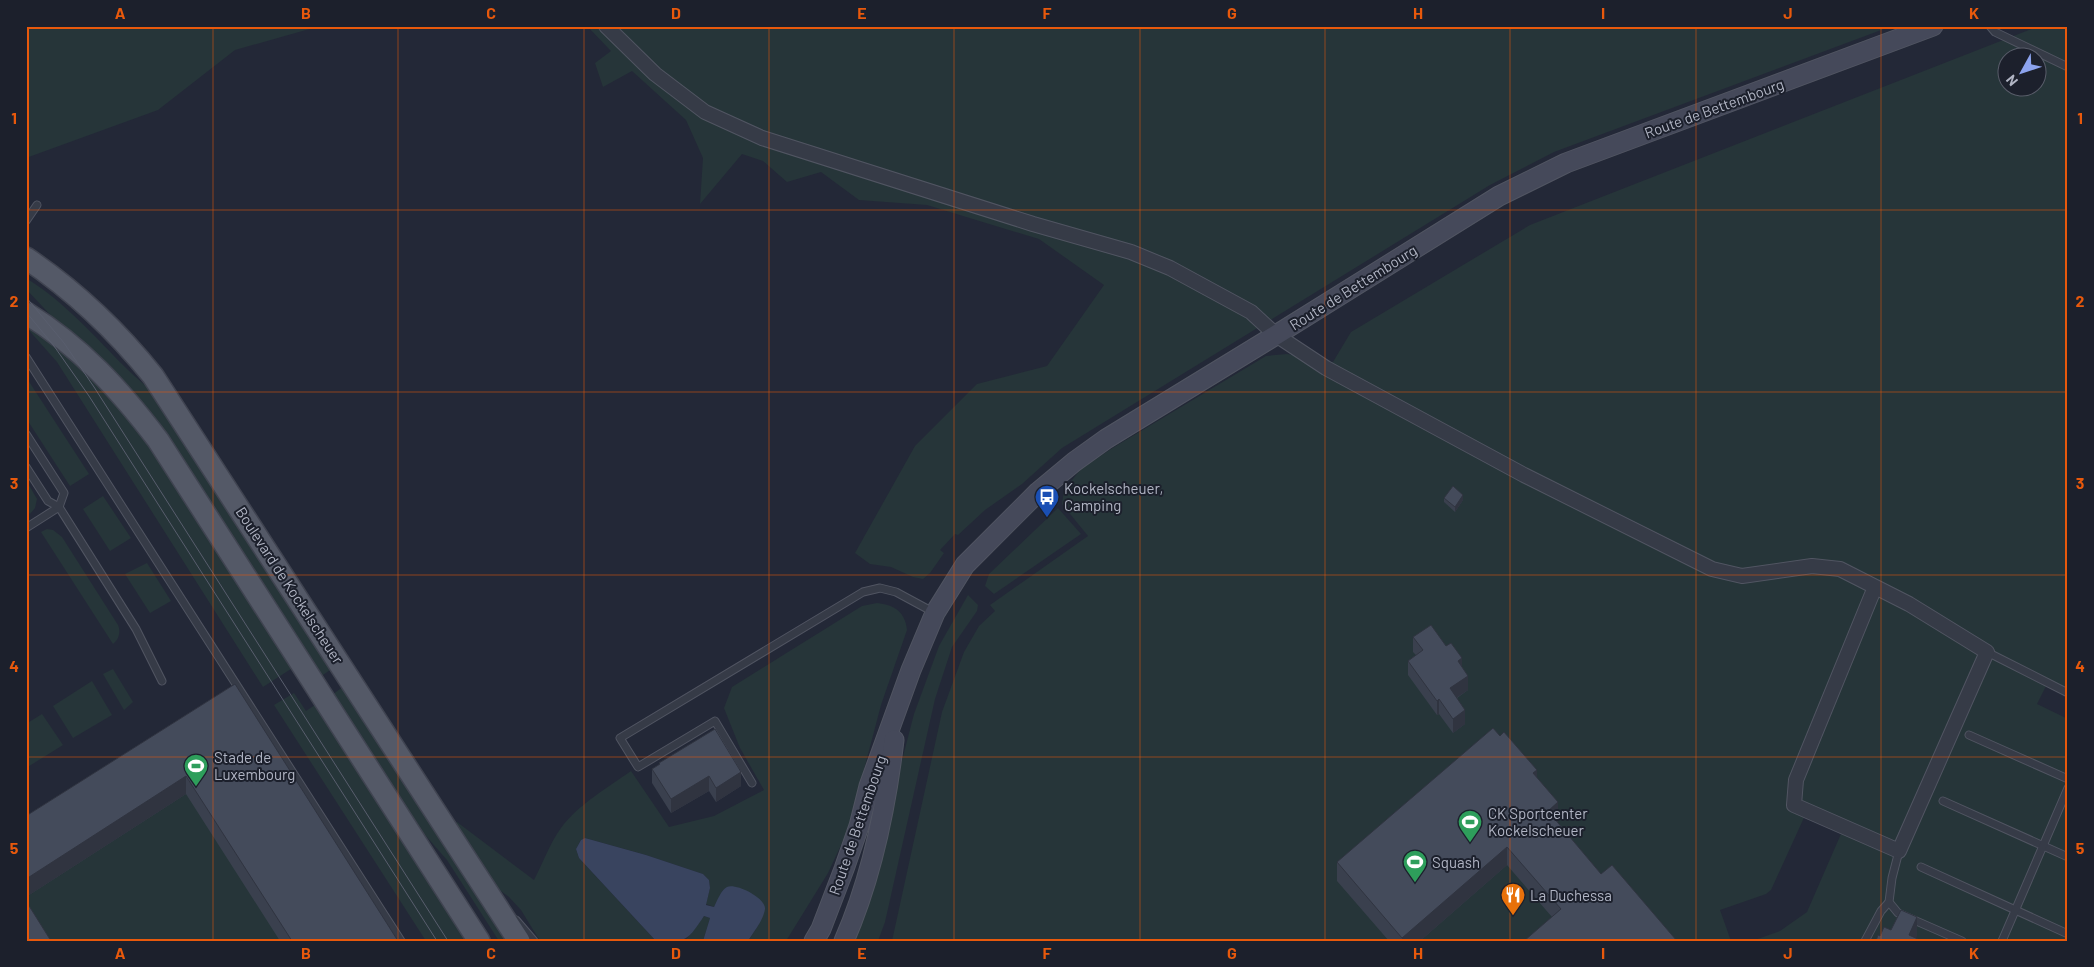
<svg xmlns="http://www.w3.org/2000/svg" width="2094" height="967" font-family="Barlow,sans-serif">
  <rect width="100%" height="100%" fill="#232837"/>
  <g fill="#263539" fill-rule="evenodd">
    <polygon points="26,26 320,26 235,50 158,110 26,158"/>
    <polygon points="587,26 1892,26 1554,152 1490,185 1062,448 1022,484 985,510 958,535 955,534 940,550 944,553 930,573 923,579 913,577 891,567 870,564 855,553 915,446 977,384 1047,366 1104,285 1039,239 927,205 859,200 821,172 787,182 763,161 742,154 700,204 703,158 686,120 632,71 603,87 595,63 611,51"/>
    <path d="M2039,26H2068V693L2047,684L2037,704L2068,719V941H1752L1780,931L1807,912L1844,827L1807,811L1771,890L1766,894L1720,910L1731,941H892L942,712L964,652L979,626L995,611L990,605L1088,536L1062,504L1064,490L1081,469L1111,449L1266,356L1287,354L1333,362L1351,332L1530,225ZM2006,58H2036V88H2006Z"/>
    <path d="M26,278C65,302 95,337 127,369C136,378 146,385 155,395L333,668L320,677L146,407L116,373L58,323L26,289Z"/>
    <polygon points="26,323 58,345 141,428 294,667 263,687 57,362 26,327"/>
    <polygon points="26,377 89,474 70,486 26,418"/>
    <polygon points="26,480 37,499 35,508 30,514 26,508"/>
    <polygon points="103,496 131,538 110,551 83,509"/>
    <polygon points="1058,508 1081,534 994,594 985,586 989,574"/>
    <path d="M47,529L53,530L62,537L118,625C121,632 119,639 113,644L41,532Z"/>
    <polygon points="147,563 171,601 150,613 125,574"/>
    <polygon points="968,595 978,605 977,611 952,647 935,699 885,922 878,941 852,941 874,869 914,714 939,646"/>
    <path d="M877,603C895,605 905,612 907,630L881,705L848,830L828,873L786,941H748L759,924L723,890L714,907L706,904L710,888L709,880L703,874L646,855L585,838L581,840L576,849L579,858L656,941H540L521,910L509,897L498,889L455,828L457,822L534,880C543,863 550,843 561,828C579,804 607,788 631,771L669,827L714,816L764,790L740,748L724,708L732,687L862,606Z"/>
    <polygon points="113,669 133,702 124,710 103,674"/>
    <polygon points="92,681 112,715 73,738 53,706"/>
    <polygon points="344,686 507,941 499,941 447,860 419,828 332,695"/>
    <polygon points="294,693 306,711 318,703 469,941 426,941 274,705"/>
    <polygon points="220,713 387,941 26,941 26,835"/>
    <polygon points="42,714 63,745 26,768 26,724"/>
    <polygon points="704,916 710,918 703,941 684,941 689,936"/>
  </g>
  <path fill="#39445f" d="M585,838L646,855L703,874L709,880L710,888L706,905L714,907C717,901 721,890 727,887C736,883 766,898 765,909C763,921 754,931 748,941H703L710,918L704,916C686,943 687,941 656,941L579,858L576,849L581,840Z"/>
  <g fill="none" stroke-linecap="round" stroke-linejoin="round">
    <defs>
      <g id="service">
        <polyline points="1990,26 1995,32 2068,67"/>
        <polyline points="26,221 37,205"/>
        <polyline points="26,357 401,941"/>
        <polyline points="26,434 64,493 59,507 26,528"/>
        <polyline points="26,467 48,501 59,507 136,629 162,681"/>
        <polyline points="1987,652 2068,693"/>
        <polyline points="1969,735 2068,779"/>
        <polyline points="752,783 715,721 638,767 620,738 863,592 880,588 896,592 935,613"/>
        <polyline points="1943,801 2068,857"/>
        <polyline points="1899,851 1892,878 1889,902 1898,913 1962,941"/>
        <polyline points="1921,867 2068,934"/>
        <polyline points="516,920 534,941"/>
        <polyline points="1865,941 1881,911 1889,902"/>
        <polyline points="2002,941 2068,788"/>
      </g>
      <polyline id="minor" points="606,26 655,74 705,112 762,138 1033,224 1131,252 1170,268 1251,312 1276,335 1326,368 1524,475 1712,569 1742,576 1812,566 1840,569 1909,604 1987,652 1899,851 1794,805 1796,780 1875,587"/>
      <g id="secondary">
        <polyline points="814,941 821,929 844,869 859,826 869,786 911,670 935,613 965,565 1038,492 1074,462 1106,439 1276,335 1499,196 1566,163 1933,26"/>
        <path d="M844,941C872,877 886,808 894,740"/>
      </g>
      <g id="primary">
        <path d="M26,258C75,291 116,330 153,376L519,941"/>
        <path d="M26,313C81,347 120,390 158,440L479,941"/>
      </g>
    </defs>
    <use href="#service" stroke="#515562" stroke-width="9"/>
    <use href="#minor" stroke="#515562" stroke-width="16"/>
    <use href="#secondary" stroke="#515562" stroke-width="21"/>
    <use href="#primary" stroke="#404451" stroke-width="24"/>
    <use href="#service" stroke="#363b47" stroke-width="7"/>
    <use href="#minor" stroke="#363b47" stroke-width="14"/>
    <use href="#secondary" stroke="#45495a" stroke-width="19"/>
    <use href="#primary" stroke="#545967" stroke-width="21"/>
    <g stroke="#595e6e" stroke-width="1">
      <polyline points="26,297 64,343 94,387 448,941"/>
      <polyline points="26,312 54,346 89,396 437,941"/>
    </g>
  </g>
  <g fill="#3a404e">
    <polygon points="1444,498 1463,500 1455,512 1444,502"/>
    <polygon points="1413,637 1462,667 1468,690 1457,698 1465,724 1453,733 1439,714 1437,715 1408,675 1408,661 1416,655 1413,652"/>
    <polygon points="235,684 398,941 280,941 186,794 26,897 26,816"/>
    <polygon points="659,763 741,786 716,802 709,791 671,813 652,783 652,769 659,765"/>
    <polygon points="1537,778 1558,821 1557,822 1601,874 1552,917 1507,865 1420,941 1389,941 1337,881 1337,862"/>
  </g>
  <g fill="#303440">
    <polygon points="1463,495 1463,500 1455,512 1455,507"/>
    <polygon points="1462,658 1462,672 1458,661"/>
    <polygon points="1468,676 1468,690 1450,702 1450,688"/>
    <polygon points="1439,699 1439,714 1437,715 1437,701"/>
    <polygon points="1465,710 1465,724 1453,733 1453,719"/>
    <polygon points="1537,770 1537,788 1533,773"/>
    <polygon points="741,772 741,786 716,802 716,788"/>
    <polygon points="186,776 186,794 26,897 26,879"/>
    <polygon points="709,776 709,791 671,813 671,799"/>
    <polygon points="1558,802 1558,821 1548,830 1548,811"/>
    <polygon points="1507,847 1507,865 1420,941 1402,941 1402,938"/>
    <polygon points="1917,917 1917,936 1915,941 1909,935"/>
  </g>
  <g fill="#444b5b" stroke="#303440">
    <polygon points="1453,486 1463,495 1455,507 1444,498"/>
    <polygon points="1431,625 1446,646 1451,643 1462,658 1458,661 1468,676 1450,688 1465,710 1453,719 1439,699 1437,701 1408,661 1423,650 1413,637"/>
    <polygon points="235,684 398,941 292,941 186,776 26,879 26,816"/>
    <polygon points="1493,728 1500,736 1504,732 1537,770 1533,773 1558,802 1548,811 1601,874 1612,865 1677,941 1524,941 1561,909 1507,847 1402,938 1337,862"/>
    <polygon points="715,729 741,772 716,788 709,776 671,799 652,769 660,764 659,763"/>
    <polygon points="26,901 51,941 26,941"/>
    <polygon points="1901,910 1917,917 1909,935 1922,941 1876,941 1878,935 1880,936 1884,927 1891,930"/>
  </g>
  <path fill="none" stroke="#e8590c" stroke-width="1" stroke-opacity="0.55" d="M213,26V941M398,26V941M584,26V941M769,26V941M954,26V941M1140,26V941M1325,26V941M1510,26V941M1696,26V941M1881,26V941M26,210H2068M26,392H2068M26,575H2068M26,757H2068"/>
  <defs>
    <symbol id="bus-pin" viewBox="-11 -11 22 30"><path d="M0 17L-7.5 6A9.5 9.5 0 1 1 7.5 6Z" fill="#1a4fb4" stroke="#1c202c"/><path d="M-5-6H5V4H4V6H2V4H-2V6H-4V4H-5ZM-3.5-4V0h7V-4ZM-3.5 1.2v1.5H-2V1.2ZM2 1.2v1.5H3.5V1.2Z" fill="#fff"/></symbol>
    <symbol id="stadium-pin" viewBox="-11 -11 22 30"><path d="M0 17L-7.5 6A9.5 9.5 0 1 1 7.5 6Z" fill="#2e9e5b" stroke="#1c202c"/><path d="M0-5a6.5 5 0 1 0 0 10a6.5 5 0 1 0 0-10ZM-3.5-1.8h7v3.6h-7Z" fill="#fff"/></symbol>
    <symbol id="restaurant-pin" viewBox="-11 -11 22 30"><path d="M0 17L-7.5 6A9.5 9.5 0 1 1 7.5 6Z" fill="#e8710a" stroke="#1c202c"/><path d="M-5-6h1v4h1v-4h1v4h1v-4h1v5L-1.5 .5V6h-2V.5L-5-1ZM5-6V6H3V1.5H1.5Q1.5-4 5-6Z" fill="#fff"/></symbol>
  </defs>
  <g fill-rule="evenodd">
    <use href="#bus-pin" x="1033" y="483" width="28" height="38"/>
    <use href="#stadium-pin" x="182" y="752" width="28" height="38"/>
    <use href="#stadium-pin" x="1456" y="808" width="28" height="38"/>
    <use href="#stadium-pin" x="1401" y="848" width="28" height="38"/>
    <use href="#restaurant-pin" x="1499" y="881" width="28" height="38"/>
  </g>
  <g text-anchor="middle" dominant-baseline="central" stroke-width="4" stroke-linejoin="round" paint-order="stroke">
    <g font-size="15" fill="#b1b5c4" stroke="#1c202c">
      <text transform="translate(1714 108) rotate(-20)">Route de Bettembourg</text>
      <text transform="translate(1353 287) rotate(-32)">Route de Bettembourg</text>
      <text transform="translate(290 585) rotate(57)">Boulevard de Kockelscheuer</text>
      <text transform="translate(857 825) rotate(-71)">Route de Bettembourg</text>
    </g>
    <g font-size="15" fill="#b1b5c4" stroke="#1c202c" text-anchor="start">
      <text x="1064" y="488">Kockelscheuer,<tspan x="1064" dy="17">Camping</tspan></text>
      <text x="214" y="757">Stade de<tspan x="214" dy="17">Luxembourg</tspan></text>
      <text x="1488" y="813">CK Sportcenter<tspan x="1488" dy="17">Kockelscheuer</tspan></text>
      <text x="1432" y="862">Squash</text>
      <text x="1530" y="895">La Duchessa</text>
    </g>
  </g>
  <rect width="2094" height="967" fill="none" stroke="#1c202c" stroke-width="55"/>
  <g transform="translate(2022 72) rotate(230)"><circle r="24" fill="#1c202c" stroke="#585c69"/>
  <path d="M0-4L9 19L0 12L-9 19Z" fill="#8ca3ee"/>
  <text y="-8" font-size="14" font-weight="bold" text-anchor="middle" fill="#b1b5c4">N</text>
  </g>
  <rect x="28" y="28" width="2038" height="912" fill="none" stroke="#e8590c" stroke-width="2"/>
  <g font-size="16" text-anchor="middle" font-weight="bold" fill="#e8590c">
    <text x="120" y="19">A</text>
    <text x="306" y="19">B</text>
    <text x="491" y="19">C</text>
    <text x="676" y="19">D</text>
    <text x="862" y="19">E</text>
    <text x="1047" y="19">F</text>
    <text x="1232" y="19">G</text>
    <text x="1418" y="19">H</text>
    <text x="1603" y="19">I</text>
    <text x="1788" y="19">J</text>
    <text x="1974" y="19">K</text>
    <text x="14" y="124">1</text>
    <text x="2080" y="124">1</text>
    <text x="14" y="307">2</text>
    <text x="2080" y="307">2</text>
    <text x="14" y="489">3</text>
    <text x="2080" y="489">3</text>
    <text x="14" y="672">4</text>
    <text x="2080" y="672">4</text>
    <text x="14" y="854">5</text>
    <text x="2080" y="854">5</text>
    <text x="120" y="959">A</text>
    <text x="306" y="959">B</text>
    <text x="491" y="959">C</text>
    <text x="676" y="959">D</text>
    <text x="862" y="959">E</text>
    <text x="1047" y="959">F</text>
    <text x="1232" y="959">G</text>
    <text x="1418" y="959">H</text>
    <text x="1603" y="959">I</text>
    <text x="1788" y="959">J</text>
    <text x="1974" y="959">K</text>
  </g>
</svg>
